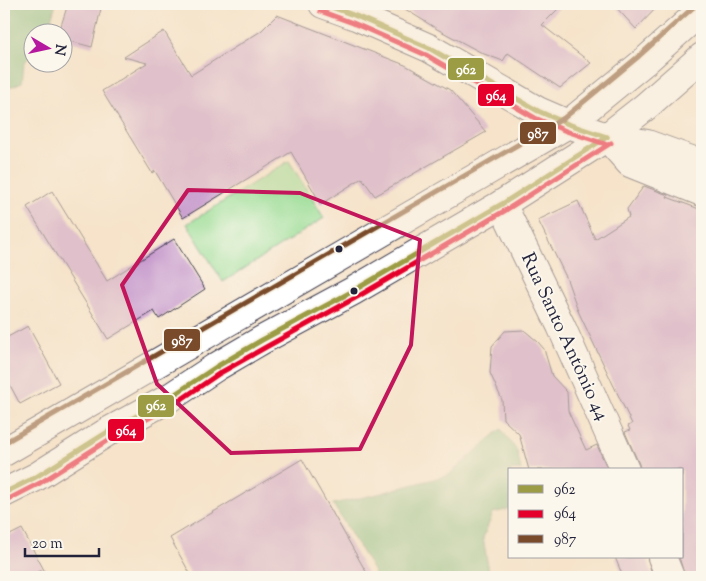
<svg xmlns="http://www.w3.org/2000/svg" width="706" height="581" font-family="'Sorts Mill Goudy',serif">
  <rect width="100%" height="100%" fill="#fbf7ec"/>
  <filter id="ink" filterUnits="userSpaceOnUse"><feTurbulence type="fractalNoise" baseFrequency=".02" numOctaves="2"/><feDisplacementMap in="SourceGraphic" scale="10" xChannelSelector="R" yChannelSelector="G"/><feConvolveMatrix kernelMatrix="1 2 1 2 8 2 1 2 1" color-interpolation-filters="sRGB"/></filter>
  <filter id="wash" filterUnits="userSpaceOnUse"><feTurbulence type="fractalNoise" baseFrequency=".0096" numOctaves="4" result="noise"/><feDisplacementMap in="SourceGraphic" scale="20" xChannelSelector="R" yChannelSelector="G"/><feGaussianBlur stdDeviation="1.12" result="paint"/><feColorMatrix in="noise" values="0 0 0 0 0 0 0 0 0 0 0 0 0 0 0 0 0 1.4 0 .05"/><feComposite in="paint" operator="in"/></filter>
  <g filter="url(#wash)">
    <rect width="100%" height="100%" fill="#f6e3ca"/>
    <polygon fill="#9add95" stroke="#5e8068" points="289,161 324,218 223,282 187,224"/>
    <g fill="#7bbc7e" stroke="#4e6f5c">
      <polygon points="4,4 56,4 47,32 32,32 32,54 24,63 22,82 4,90"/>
      <polygon points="501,429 517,451 521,470 510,470 510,509 493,513 483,538 490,577 377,577 333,504 378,494 449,475"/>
    </g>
    <g id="blocks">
      <g fill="#c596cc">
        <polygon points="68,4 102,4 92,47 62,39 62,32 59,32"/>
        <polygon points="397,4 563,4 542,25 591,63 560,88 508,53 503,61 484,54 437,29"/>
        <polygon points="613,4 660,4 636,29"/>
        <polygon points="277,15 405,65 450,90 486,132 375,196 362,178 321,204 291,152 183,218 155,171 152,173 102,91 147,63 124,57 164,31 191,75 261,31"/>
        <polygon points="644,186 668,195 667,197 702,210 702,577 685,577 679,557 682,557 682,470 640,470 639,464 625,432 630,430 628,426 632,424 579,313 566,277 538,220 578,201 595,239 629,217 627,209"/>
        <polygon points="52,191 107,281 174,239 205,289 159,319 154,311 108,339 27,207"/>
        <polygon points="28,326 59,383 20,404 4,374 4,339"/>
        <polygon points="524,330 538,342 544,349 552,376 567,392 568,411 586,450 597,445 608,470 529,470 519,434 503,419 502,400 490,373 492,346 505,331"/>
        <polygon points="302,459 369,577 192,577 170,538"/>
        <polygon points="22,529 44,570 21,577 4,577 4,538"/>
        <polygon points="615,557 647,557 653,577 623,577"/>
      </g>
    </g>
  </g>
  <g filter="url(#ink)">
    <use href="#blocks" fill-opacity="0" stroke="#423f50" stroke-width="1"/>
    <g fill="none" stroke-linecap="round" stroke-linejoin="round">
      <defs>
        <g id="secondary">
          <polyline points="323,4 356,16 429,48 538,111 568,124 607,137 647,144 702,164"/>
          <polyline points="607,137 630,163 702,192"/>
          <polyline points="502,204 561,326 625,470"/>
          <polyline points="662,557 670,577"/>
        </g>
        <g id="primary">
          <polyline points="4,452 568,124 644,62 702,10"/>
          <polyline points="4,493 36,477 109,431 166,400 216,367 262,340 353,291 502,204 607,137 645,107 702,57"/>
        </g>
      </defs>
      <use href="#secondary" stroke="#423f50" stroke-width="30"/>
      <use href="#primary" stroke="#423f50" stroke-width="30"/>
      <use href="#secondary" stroke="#fff" stroke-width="28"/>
      <use href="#primary" stroke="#fff" stroke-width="28"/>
      <defs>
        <g id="bus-1">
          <polyline points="323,4 356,16 429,48 538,111 568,124 607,137"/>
          <polyline points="4,493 36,477 109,431 166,400 216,367 262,340 353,291 502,204 607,137"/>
        </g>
        <g id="bus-2">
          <polyline points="320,11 353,23 426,55 535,118 566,131 605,144"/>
          <polyline points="7,500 40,483 113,437 170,407 220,373 266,347 357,297 506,210 611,143"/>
        </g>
        <polyline id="bus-3" points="4,443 564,118 639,56 697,4"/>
      </defs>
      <use href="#bus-1" stroke="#fbf7ec" stroke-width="9"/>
      <use href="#bus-2" stroke="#fbf7ec" stroke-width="9"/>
      <use href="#bus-3" stroke="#fbf7ec" stroke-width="9"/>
      <use href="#bus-1" stroke="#9c9c45" stroke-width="5"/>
      <use href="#bus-2" stroke="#e4002b" stroke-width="5"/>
      <use href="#bus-3" stroke="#7a4b2a" stroke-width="5"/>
    </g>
  </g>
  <path d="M0 0H706V581H0ZM188,190L300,193L420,240L411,345L360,449L231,453L157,384L122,285Z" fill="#f6e3ca" fill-opacity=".55" fill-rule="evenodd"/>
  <path fill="none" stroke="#c2185b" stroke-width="4" stroke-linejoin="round" d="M188,190L300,193L420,240L411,345L360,449L231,453L157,384L122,285Z"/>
  <g fill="#22223b" stroke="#fbf7ec" stroke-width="2">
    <circle cx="339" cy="249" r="4.5"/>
    <circle cx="354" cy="291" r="4.5"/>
  </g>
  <g text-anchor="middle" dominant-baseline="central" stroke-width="4" stroke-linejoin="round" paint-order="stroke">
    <g font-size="19" fill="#22223b" stroke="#fbf7ec">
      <text transform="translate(564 337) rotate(65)">Rua Santo Antônio 44</text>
    </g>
  </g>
  <g stroke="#fbf7ec" stroke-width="2">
    <rect x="447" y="57" width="38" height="24" rx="5" fill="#9c9c45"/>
    <rect x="477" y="83" width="38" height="24" rx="5" fill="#e4002b"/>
    <rect x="519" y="121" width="38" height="24" rx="5" fill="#7a4b2a"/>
    <rect x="163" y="328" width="38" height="24" rx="5" fill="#7a4b2a"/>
    <rect x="137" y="394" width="38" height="24" rx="5" fill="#9c9c45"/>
    <rect x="107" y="418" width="38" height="24" rx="5" fill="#e4002b"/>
  </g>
  <g font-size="14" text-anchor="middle" font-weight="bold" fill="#fff">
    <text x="466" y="74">962</text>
    <text x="496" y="100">964</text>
    <text x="538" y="138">987</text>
    <text x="182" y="345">987</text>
    <text x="156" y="410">962</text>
    <text x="126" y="435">964</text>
  </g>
  <rect width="706" height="581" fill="none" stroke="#fbf7ec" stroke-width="20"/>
  <rect x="508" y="468" width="175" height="90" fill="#fbf7ec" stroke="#a4a2a5"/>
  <rect x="518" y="485" width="25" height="8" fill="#9c9c45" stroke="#a4a2a5"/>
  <text x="554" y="494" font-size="15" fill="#22223b">962</text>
  <rect x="518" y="510" width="25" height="8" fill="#e4002b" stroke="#a4a2a5"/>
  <text x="554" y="518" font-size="15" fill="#22223b">964</text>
  <rect x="518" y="535" width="25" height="8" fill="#7a4b2a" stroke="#a4a2a5"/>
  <text x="554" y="544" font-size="15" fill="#22223b">987</text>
  <g transform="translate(48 48) rotate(99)"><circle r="24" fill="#fbf7ec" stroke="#a4a2a5"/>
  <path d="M0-4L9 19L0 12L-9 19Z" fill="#b5179e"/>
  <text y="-8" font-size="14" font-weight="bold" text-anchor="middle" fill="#22223b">N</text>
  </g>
  <path d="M25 548v8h74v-8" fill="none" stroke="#22223b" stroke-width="2.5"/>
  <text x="32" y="548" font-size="15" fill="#22223b" stroke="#fbf7ec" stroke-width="4" paint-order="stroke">20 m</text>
</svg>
